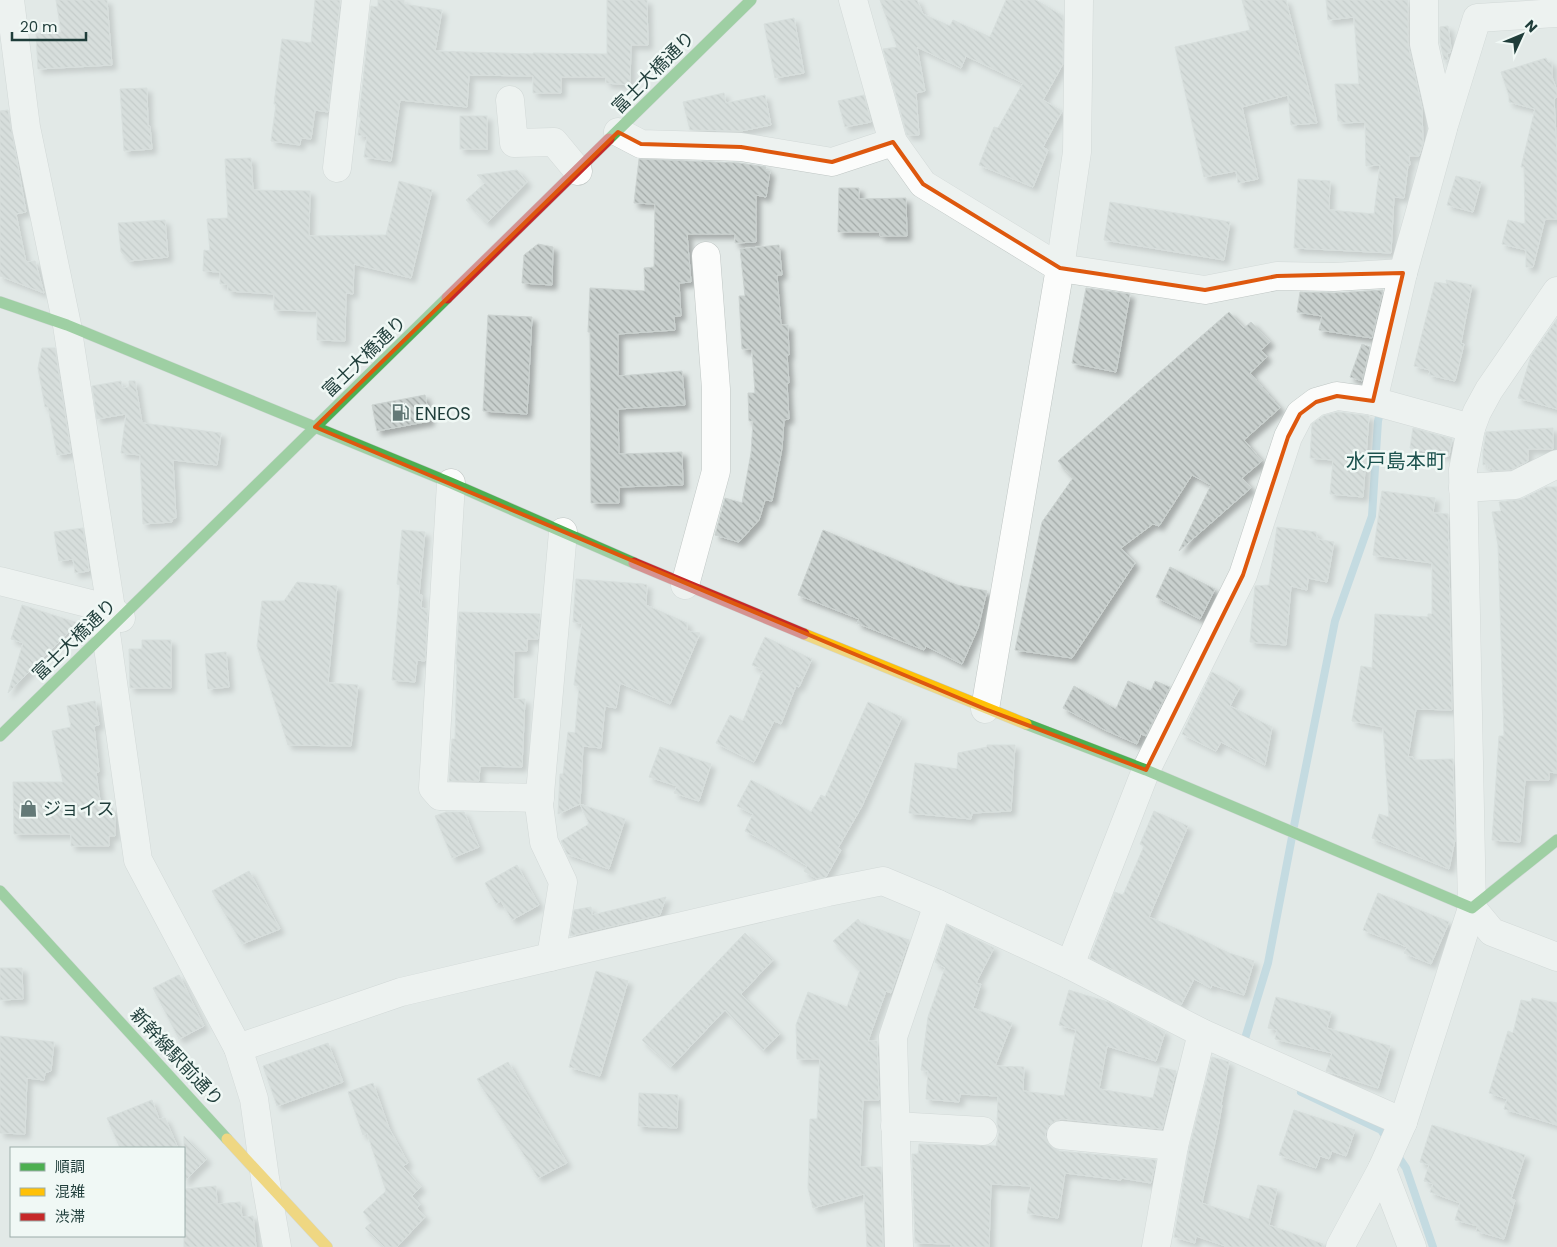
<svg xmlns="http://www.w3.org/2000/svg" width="1557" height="1247" font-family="Poppins,'Noto Sans JP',sans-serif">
  <defs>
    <pattern id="building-back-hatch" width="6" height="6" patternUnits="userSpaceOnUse" patternTransform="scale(1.25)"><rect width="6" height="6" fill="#c9d0ce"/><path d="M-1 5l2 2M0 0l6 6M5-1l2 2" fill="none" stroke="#a3aaa8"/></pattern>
    <filter id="shadow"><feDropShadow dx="4.5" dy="4.5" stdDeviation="2.5" flood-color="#0004"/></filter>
  </defs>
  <rect width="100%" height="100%" fill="#e2e9e7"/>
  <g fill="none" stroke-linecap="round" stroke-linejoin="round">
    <g stroke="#a0c9da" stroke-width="8">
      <polyline points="1294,826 1335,621 1372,516 1378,421 1381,409"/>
      <polyline points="1243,1045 1268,963 1292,837"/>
      <polyline points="1301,1092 1381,1130 1388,1140"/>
      <polyline points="1395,1152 1406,1168 1433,1247"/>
    </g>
  </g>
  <g fill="url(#building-back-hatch)" stroke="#cbd2d0" filter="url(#shadow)">
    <polygon points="56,0 107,0 112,65 38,69 36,34 61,32"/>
    <polygon points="315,0 340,0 340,3 328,112 315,110 311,139 301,138 300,145 271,141 276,104 274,104 282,39 311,43"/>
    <polygon points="378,0 404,0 404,4 442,10 435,51 533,54 533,53 607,54 607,0 647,0 648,45 631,45 630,85 606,83 606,77 561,77 561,93 533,93 533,76 469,75 467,107 400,100 391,161 364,157 367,136 358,135 361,117 359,117 371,6 378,7"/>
    <polygon points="880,0 917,0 923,14 950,26 953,20 990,37 1006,0 1036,0 1063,16 1063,64 1043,100 1062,111 1043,147 1048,150 1033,187 979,165 994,127 998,128 1023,83 966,56 961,68 917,47 925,91 916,93 919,135 907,135 883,49 897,47"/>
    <polygon points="1242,0 1286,0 1317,123 1291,125 1288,95 1242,107 1258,179 1238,183 1236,171 1204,177 1175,47 1250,30"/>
    <polygon points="1326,0 1408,0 1408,44 1422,108 1423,143 1419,156 1409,156 1410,165 1408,165 1404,198 1394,197 1391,253 1294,248 1298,179 1330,181 1329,210 1374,214 1380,165 1366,166 1365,122 1341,123 1341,121 1338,121 1335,84 1359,84 1354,17 1328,20"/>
    <polygon points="794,18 804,73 775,78 764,24"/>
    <polygon points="1448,26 1451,48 1450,53 1447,53 1448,60 1444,60 1440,42 1440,27"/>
    <polygon points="1546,58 1548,62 1552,63 1552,77 1557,91 1557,97 1554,99 1557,154 1557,219 1545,219 1533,267 1526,267 1526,250 1502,244 1508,220 1525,224 1524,167 1521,167 1535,109 1509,102 1509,96 1501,72"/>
    <polygon points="147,88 148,126 150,126 152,149 124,151 120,89"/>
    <polygon points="724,93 726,103 765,95 771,125 741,131 690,130 683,102"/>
    <polygon points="864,95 871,122 845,127 838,101"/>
    <polygon points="8,110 26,212 16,214 26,262 35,261 44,293 0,276 0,111"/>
    <rect x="460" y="116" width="27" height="33"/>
    <polygon points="251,158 253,190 310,191 309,236 386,235 399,181 432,190 411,278 354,264 353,294 346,293 345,341 317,340 317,311 274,310 274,294 228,291 228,284 220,284 220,272 203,271 204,250 210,251 207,219 228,218 225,159"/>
    <polygon points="639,159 739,163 766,167 765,171 770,171 766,197 756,195 756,242 735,243 735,234 687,234 691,282 679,283 681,316 674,316 675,330 618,334 618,376 682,371 685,405 618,409 619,454 682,452 683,485 619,487 619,503 591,503 590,332 588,332 590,288 645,291 644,268 654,267 655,204 634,203"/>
    <polygon points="517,170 527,182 487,223 466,200 485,183 477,175"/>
    <polygon points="1456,176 1481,182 1473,212 1447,205"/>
    <polygon points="839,188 859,188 859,199 906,198 907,236 880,236 880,232 838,232"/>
    <polygon points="1110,202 1230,222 1224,260 1104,240"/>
    <polygon points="165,220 168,257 129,261 121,252 118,223"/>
    <polygon points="538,244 553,247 552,285 522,283 524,255"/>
    <polygon points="779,245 782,275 777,275 781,325 788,325 789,355 787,355 789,383 787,383 789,419 784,420 782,448 772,501 765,500 759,520 739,542 715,535 725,498 742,503 751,453 753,421 749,421 748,393 755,393 752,349 742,349 739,296 745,296 740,249"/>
    <polygon points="1446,280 1472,285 1461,343 1464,344 1455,381 1429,375 1430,370 1414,366 1435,282 1447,284"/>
    <polygon points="1086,288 1130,294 1116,372 1072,363"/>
    <polygon points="1383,290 1372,338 1319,330 1322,316 1297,312 1300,292 1334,293"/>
    <polygon points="1229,312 1244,328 1251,322 1270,342 1261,350 1267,357 1250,373 1280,408 1244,440 1262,461 1242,478 1251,488 1179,551 1211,485 1192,475 1159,526 1153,524 1121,548 1135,563 1072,658 1015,650 1042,522 1073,478 1058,461"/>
    <polygon points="488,315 532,317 527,414 483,411"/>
    <polygon points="1557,319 1557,409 1518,398 1531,356"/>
    <polygon points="1362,344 1370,347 1362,381 1350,377"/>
    <polygon points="42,348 55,348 71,453 57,455 48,407 45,407 38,368"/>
    <polygon points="121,381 122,388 129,387 129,381 135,381 142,423 221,433 217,465 173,460 176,518 172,519 172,522 143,524 140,455 121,453 126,414 97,419 92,386"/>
    <polygon points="425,395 430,421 377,431 372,405"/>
    <polygon points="1338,412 1369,416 1363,497 1330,494 1333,460 1310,458 1312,424 1323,416"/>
    <polygon points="1413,428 1452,439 1449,456 1410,448"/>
    <polygon points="1553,428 1553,449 1528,449 1528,461 1511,470 1493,471 1493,468 1488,469 1488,464 1483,465 1483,451 1486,432"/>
    <polygon points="1546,487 1557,487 1557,773 1549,772 1549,780 1525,780 1520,842 1492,840 1499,736 1504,736 1498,545 1492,512 1501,511 1499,502 1522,499"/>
    <polygon points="1382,491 1435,498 1433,513 1448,514 1452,710 1416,709 1408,757 1413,757 1414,760 1453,759 1455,840 1449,869 1372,838 1379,814 1389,817 1383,727 1352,721 1361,666 1372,668 1375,614 1428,617 1428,614 1432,614 1432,563 1373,555"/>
    <polygon points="1277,527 1316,532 1317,539 1334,542 1327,582 1308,578 1307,590 1291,586 1286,645 1250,642 1255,586 1269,585"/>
    <polygon points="83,528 89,571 75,573 73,559 59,561 54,532"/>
    <polygon points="402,530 425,532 419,595 422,595 421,608 428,609 425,661 417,660 415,682 392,680 400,585 397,584"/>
    <polygon points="823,530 957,585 987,591 978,628 962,664 926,646 924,650 857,623 859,619 798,595"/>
    <polygon points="1170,567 1215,589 1200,619 1156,597"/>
    <polygon points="576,579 643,584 647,585 646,605 687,623 687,631 700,633 670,704 620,683 616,708 605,706 601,748 583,746 580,804 625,819 609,869 567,854 561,841 589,824 580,804 558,814 560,774 563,774 568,732 575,733 579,686 574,685 582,623 573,622"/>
    <polygon points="297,582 337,586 328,683 358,685 351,746 288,745 257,646 262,601 284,601"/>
    <polygon points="22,605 78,623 8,693 23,643 11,639"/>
    <polygon points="459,612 540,614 538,639 527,639 527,651 514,651 513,699 525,699 522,767 480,766 479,781 449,781 452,739 455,739 457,664 456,664"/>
    <polygon points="765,637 812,659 799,687 796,686 781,724 774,721 754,762 716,743 730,715 743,721 763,670 752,665"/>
    <polygon points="142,640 171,640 171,688 130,688 129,649 142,649"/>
    <polygon points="226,652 229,687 208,689 205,654"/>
    <polygon points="1212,672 1240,687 1230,706 1272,727 1265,765 1221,742 1216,751 1182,734"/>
    <polygon points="1128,681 1151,691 1155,681 1170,687 1146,736 1141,734 1137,744 1105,730 1063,708 1074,686 1116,709"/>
    <polygon points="95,701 99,725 94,726 99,772 96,772 101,808 113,808 115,818 115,836 109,836 109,846 71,846 71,834 14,834 13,782 63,782 52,731 71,727 67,706"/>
    <polygon points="868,702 902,717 862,806 838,848 841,850 826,877 817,879 804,871 807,866 766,841 766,842 745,831 753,814 737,806 751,780 811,812 821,795 825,797"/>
    <polygon points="987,745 1015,745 1011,811 972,813 971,819 909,813 915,763 957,769 958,753 987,747"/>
    <polygon points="660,747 711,764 699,801 674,793 677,786 649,777"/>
    <polygon points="1154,811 1188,826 1149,917 1196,937 1229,953 1254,961 1244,995 1212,985 1211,988 1194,979 1181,1005 1090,958 1115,892 1123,895 1144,846 1140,844"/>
    <polygon points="446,812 464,812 479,847 452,858 435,816"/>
    <polygon points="517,865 539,905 512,920 501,901 496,904 485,883"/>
    <polygon points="249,871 280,929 242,944 212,891"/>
    <polygon points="1378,893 1449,922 1431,964 1404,953 1407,947 1363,930"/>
    <polygon points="666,897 660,915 570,936 574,910 591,907 592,915"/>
    <polygon points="858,919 861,923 909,940 891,993 886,991 868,1041 877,1041 879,1100 863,1100 860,1167 881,1167 883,1247 867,1247 864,1194 813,1208 808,1188 810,1119 817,1119 820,1059 797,1059 796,1025 808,992 847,1007 860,970 833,941"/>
    <polygon points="947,925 994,948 976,983 981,984 973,1008 1012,1023 995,1066 1024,1067 1023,1091 1064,1096 1076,1030 1059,1025 1069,990 1108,1002 1165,1032 1156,1061 1107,1046 1099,1089 1153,1098 1160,1067 1176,1071 1162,1129 1062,1119 1055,1121 1049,1126 1045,1134 1047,1141 1052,1147 1059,1151 1156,1160 1151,1183 1121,1178 1121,1180 1065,1173 1058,1218 1027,1213 1031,1186 991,1184 989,1247 951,1247 951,1244 915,1243 912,1154 918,1154 919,1144 996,1146 999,1132 997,1123 998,1096 960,1094 959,1102 926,1099 928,1071 921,1070 928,1017 945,968 935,962"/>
    <polygon points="745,933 773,960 741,994 780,1034 763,1050 725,1010 671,1067 642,1040"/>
    <polygon points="0,968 22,968 23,999 0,1000"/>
    <polygon points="596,971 628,981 600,1076 569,1067"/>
    <polygon points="179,975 204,1026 179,1039 153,988"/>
    <polygon points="1276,997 1331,1012 1327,1028 1390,1046 1378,1088 1326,1071 1332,1053 1275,1039 1277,1030 1268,1028"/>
    <polygon points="1532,998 1557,1003 1557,1125 1504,1109 1507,1099 1489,1093 1508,1031 1513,1033 1521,1000 1531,1002"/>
    <polygon points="0,1036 54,1042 51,1071 45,1073 44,1080 27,1078 25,1134 0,1133"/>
    <polygon points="328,1043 343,1082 277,1106 263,1066"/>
    <polygon points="1212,1057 1229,1062 1221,1105 1222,1105 1217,1133 1202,1203 1249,1219 1258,1185 1277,1189 1269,1225 1323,1244 1322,1247 1228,1247 1196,1236 1195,1243 1174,1237 1189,1149"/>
    <polygon points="508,1062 567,1163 538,1178 477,1079"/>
    <polygon points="373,1083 389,1128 408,1163 403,1166 421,1187 412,1196 420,1204 417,1208 425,1217 397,1247 384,1247 365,1228 372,1222 363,1212 386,1191 367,1133 363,1135 348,1092"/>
    <polygon points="639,1093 678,1095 677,1128 638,1126"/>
    <polygon points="152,1100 159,1119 165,1118 178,1148 120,1148 107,1118"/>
    <polygon points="1294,1110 1355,1130 1346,1156 1332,1151 1329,1159 1320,1156 1316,1168 1279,1155"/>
    <polygon points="1432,1125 1525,1155 1511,1199 1515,1200 1504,1239 1476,1231 1478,1226 1455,1220 1460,1203 1430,1192 1433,1184 1424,1181 1429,1165 1420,1162"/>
    <polygon points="184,1136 207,1159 184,1182"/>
    <polygon points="216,1186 217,1204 240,1202 242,1217 253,1216 256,1247 184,1247 184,1189"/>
  </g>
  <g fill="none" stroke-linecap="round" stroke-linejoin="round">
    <defs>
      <g id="street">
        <polyline points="10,0 26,127 67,325 111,609"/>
        <polyline points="853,0 893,142 923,184 1060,268 1205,290 1277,276 1334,277 1403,273"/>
        <polyline points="510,100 514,143 554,142 578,171"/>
        <polyline points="1444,125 1477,18 1557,13"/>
        <polyline points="618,132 641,144 741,147 832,162 893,142"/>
        <polyline points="337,168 356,0"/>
        <polyline points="1373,401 1403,273 1443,129 1424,44 1424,0"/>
        <polyline points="451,483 433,788 440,796 540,798"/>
        <polyline points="1463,488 1515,485 1557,464"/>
        <polyline points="0,581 111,609 121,618"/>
        <polyline points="685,585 716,471 716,389 706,256"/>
        <polyline points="106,633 138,860 238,1048 254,1099 265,1178 277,1247"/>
        <polyline points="985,709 1060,268 1077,152 1079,0"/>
        <polyline points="1472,908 1492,932 1557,957"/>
        <polyline points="551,957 563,882 544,842 539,805 563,532"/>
        <polyline points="1070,965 1146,770 1243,575 1288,437 1300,414 1316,402 1337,396 1373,401 1471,428"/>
        <polyline points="238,1048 401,992 828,892 883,881 938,904 1070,965 1202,1033 1403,1122"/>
        <polyline points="895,1126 983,1131"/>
        <polyline points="1061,1135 1174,1146"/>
        <polyline points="1382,1169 1412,1247"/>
        <polyline points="899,1247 893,1037 938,904"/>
        <polyline points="1156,1247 1174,1146 1202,1033"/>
        <polyline points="1340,1247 1382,1169 1403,1122 1472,908 1463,470 1471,428 1477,412 1489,390 1557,291"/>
      </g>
      <g id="fast">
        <polyline points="609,139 751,0"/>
        <polyline points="0,302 67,325 451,483 634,563"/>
        <polyline points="1026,724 1146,770 1472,908 1557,840"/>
        <polyline points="0,736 447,298"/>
        <polyline points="0,891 227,1139"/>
      </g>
      <g id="slow">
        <polyline points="804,634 1026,724"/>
        <polyline points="227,1139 327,1247"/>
      </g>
      <g id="jam">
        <polyline points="447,298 609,139"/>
        <polyline points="634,563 804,634"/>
      </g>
    </defs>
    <use href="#street" stroke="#bfc6c4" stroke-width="29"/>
    <use href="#fast" stroke="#bec6c4" stroke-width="12"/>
    <use href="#slow" stroke="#bec6c4" stroke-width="12"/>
    <use href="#jam" stroke="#bec6c4" stroke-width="12"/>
    <use href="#street" stroke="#fbfcfb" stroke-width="28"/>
    <use href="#fast" stroke="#4caf50" stroke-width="11"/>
    <use href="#slow" stroke="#ffc107" stroke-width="11"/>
    <use href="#jam" stroke="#c62828" stroke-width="11"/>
  </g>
  <path d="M0 0H1557V1247H0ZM618,132L641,144L741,147L832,162L893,142L923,184L1060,268L1205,290L1277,276L1403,273L1373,401L1337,396L1316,402L1300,414L1288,437L1243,575L1146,770L985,709L315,427Z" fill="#e2e9e7" fill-opacity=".55" fill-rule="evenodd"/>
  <path fill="none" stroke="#de580e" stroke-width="4" stroke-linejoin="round" d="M618,132L641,144L741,147L832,162L893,142L923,184L1060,268L1205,290L1277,276L1403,273L1373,401L1337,396L1316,402L1300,414L1288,437L1243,575L1146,770L985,709L315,427Z"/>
  <defs>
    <symbol id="fuel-bare" viewBox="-9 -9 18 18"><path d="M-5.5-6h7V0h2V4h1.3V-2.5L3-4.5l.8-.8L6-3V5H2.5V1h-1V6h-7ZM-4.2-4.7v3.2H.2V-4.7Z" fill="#637977" stroke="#f0f8f5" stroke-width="2.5" paint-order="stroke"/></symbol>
    <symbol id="shop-bare" viewBox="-9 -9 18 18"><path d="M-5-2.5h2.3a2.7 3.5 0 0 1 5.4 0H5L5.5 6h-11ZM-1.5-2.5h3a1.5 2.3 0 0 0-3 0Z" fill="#637977" stroke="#f0f8f5" stroke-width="2.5" paint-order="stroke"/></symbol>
  </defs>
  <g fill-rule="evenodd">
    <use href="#fuel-bare" x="388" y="400" width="25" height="25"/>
    <use href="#shop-bare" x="16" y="796" width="25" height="25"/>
  </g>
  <g text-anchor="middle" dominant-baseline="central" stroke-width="5" stroke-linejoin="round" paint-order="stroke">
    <g font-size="18" fill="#1f3d3a" stroke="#f0f8f5">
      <text transform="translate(653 72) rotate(-45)">富士大橋通り</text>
      <text transform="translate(364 356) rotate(-44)">富士大橋通り</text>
      <text transform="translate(74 639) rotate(-44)">富士大橋通り</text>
      <text transform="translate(177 1057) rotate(47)">新幹線駅前通り</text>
    </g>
    <g font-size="18" fill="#1f3d3a" stroke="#f0f8f5" text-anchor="start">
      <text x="415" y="413">ENEOS</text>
      <text x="43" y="808">ジョイス</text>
    </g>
    <g font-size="20" fill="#1a504c" stroke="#f0f8f5">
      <text x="1396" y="461">水戸島本町</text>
    </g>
  </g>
  <rect x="10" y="1147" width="175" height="90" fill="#f0f8f5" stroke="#9cadaa"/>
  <rect x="20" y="1163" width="25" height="8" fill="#4caf50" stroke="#9cadaa"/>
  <text x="55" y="1172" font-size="15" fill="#1f3d3a">順調</text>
  <rect x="20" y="1188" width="25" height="8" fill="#ffc107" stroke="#9cadaa"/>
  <text x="55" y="1197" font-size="15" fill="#1f3d3a">混雑</text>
  <rect x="20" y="1213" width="25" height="8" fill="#c62828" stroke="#9cadaa"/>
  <text x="55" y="1222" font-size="15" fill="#1f3d3a">渋滞</text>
  <g transform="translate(1522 35) rotate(46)" stroke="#f0f8f5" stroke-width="4" paint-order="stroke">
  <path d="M0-4L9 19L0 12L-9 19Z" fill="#1f3d3a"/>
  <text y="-8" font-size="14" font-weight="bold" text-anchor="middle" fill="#1f3d3a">N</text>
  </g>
  <path d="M12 32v8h74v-8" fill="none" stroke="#1f3d3a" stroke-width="2.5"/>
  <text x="20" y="32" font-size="15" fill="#1f3d3a" stroke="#f0f8f5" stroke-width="4" paint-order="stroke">20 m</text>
</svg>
